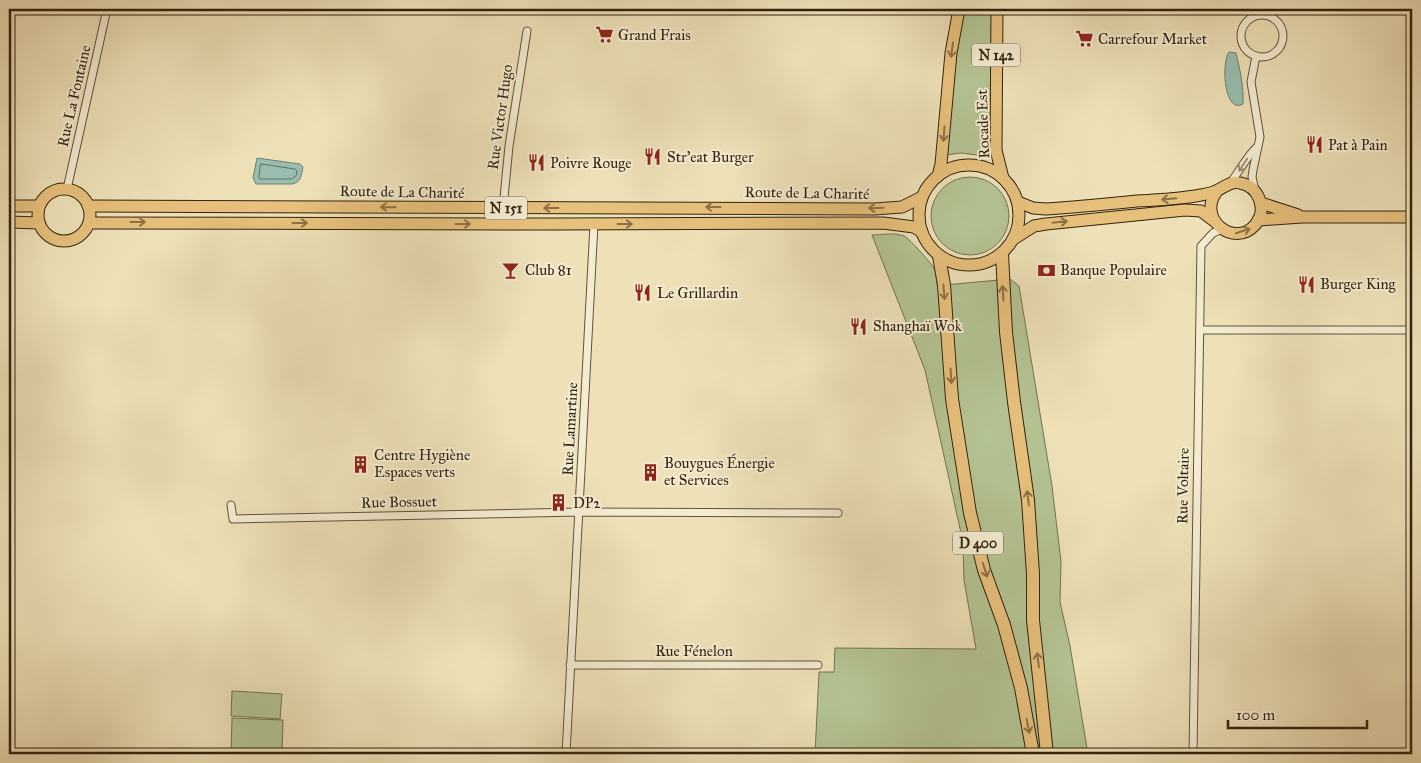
<svg xmlns="http://www.w3.org/2000/svg" width="1421" height="763" font-family="'IM FELL Great Primer',serif">
  <rect width="100%" height="100%" fill="#eee1b8"/>
  <filter id="stains"><feTurbulence type="fractalNoise" baseFrequency=".004" numOctaves="4"/><feColorMatrix values="0 0 0 0 .2 0 0 0 0 .09 0 0 0 0 .02 0 0 0 .5 -.17"/></filter>
  <radialGradient id="worn" r=".72"><stop offset=".6" stop-color="#630" stop-opacity="0"/><stop offset="1" stop-color="#630" stop-opacity=".3"/></radialGradient>
  <g fill="#b4c392" stroke="#747250">
    <polygon points="962,9 993,9 992,157 961,153 947,155 952,77"/>
    <circle cx="970" cy="216" r="39"/>
    <path d="M872,235C881,235 895,232 904,236C909,238 935,267 936,272C938,275 937,281 937,284L944,285L1010,279L1019,286L1052,486L1061,562L1060,602L1070,646L1088,754H815L819,672H834L835,648L976,649L964,580L963,542L925,370Z"/>
    <polygon points="232,691 282,694 280,719 231,716"/>
    <polygon points="232,718 283,720 282,754 231,754"/>
  </g>
  <g fill="#99beb0" stroke="#708070">
    <path d="M1229,52L1236,53C1240,69 1244,88 1243,104C1224,115 1221,62 1229,52Z"/>
    <path d="M257,158L300,164L303,167C301,175 302,182 292,184H256L253,178Z"/>
  </g>
  <g fill="none" stroke-linecap="round" stroke-linejoin="round">
    <polygon stroke="#667060" stroke-width="1" points="261,164 295,169 297,171 296,176 291,179 260,179 259,177"/>
    <defs>
      <g id="street">
        <circle cx="1262" cy="36" r="21"/>
        <path d="M1230,183C1240,171 1246,157 1257,147"/>
        <polyline points="67,189 107,9"/>
        <polyline points="1255,191 1252,177 1253,170 1260,137 1251,82 1256,56"/>
        <polyline points="503,208 509,146 527,31"/>
        <polyline points="1200,330 1412,330"/>
        <polyline points="231,505 233,519 579,512 838,513"/>
        <polyline points="570,665 818,665"/>
        <polyline points="566,754 594,224"/>
        <polyline points="1193,754 1201,246 1213,233 1222,229"/>
      </g>
      <g id="primary">
        <polyline points="997,9 996,150 1003,178"/>
        <circle cx="969" cy="215" r="50"/>
        <polyline points="938,176 941,164 951,53 959,9"/>
        <circle cx="64" cy="215" r="26"/>
        <path d="M1018,202L1033,208L1046,209C1077,207 1107,204 1137,201C1159,200 1180,199 1201,195C1206,194 1212,193 1216,191C1225,187 1230,181 1240,183C1259,186 1268,210 1255,225C1234,249 1196,218 1217,191"/>
        <polyline points="1261,203 1298,215"/>
        <polyline points="9,206 39,206"/>
        <polyline points="88,206 874,209 902,207 922,197"/>
        <polyline points="1258,220 1302,217 1412,217"/>
        <polyline points="9,222 39,223"/>
        <polyline points="89,223 553,224 883,223 914,227 922,232"/>
        <polyline points="1015,238 1034,226 1046,224 1185,210 1201,211 1213,220"/>
      </g>
      <g id="highway">
        <polyline points="1002,254 1006,332 1014,402 1028,500 1033,574 1033,620 1047,754"/>
        <polyline points="939,256 944,285 952,399 970,513 984,570 1004,625 1021,688 1033,754"/>
      </g>
    </defs>
    <use href="#street" stroke="#625239" stroke-width="9"/>
    <use href="#primary" stroke="#33220f" stroke-width="13"/>
    <use href="#highway" stroke="#33220f" stroke-width="14"/>
    <use href="#street" stroke="#f4ecd1" stroke-width="7"/>
    <use href="#primary" stroke="#e7c07c" stroke-width="11"/>
    <use href="#highway" stroke="#e7c07c" stroke-width="12"/>
  </g>
  <defs><path id="oneway-shaft" d="M-6 0H5M1.5-3L5.5 0L1.5 3" fill="none" stroke-width="1.6" stroke-linecap="round" stroke-linejoin="round" transform="scale(1.25)"/></defs>
  <g stroke="#8d7146">
    <use href="#oneway-shaft" transform="translate(952 50) rotate(98)"/>
    <use href="#oneway-shaft" transform="translate(944 134) rotate(94)"/>
    <use href="#oneway-shaft" transform="translate(1169 199) rotate(175)"/>
    <use href="#oneway-shaft" transform="translate(388 207) rotate(-179)"/>
    <use href="#oneway-shaft" transform="translate(713 207) rotate(180)"/>
    <use href="#oneway-shaft" transform="translate(551 208) rotate(180)"/>
    <use href="#oneway-shaft" transform="translate(876 208) rotate(178)"/>
    <use href="#oneway-shaft" transform="translate(138 222)"/>
    <use href="#oneway-shaft" transform="translate(1060 222) rotate(-6)"/>
    <use href="#oneway-shaft" transform="translate(300 223)"/>
    <use href="#oneway-shaft" transform="translate(463 224)"/>
    <use href="#oneway-shaft" transform="translate(625 224)"/>
    <use href="#oneway-shaft" transform="translate(1243 231) rotate(-18)"/>
    <use href="#oneway-shaft" transform="translate(944 292) rotate(85)"/>
    <use href="#oneway-shaft" transform="translate(1003 293) rotate(-94)"/>
    <use href="#oneway-shaft" transform="translate(951 376) rotate(86)"/>
    <use href="#oneway-shaft" transform="translate(1028 498) rotate(-97)"/>
    <use href="#oneway-shaft" transform="translate(985 570) rotate(73)"/>
    <use href="#oneway-shaft" transform="translate(1038 660) rotate(-97)"/>
    <use href="#oneway-shaft" transform="translate(1028 726) rotate(79)"/>
  </g>
  <use stroke="#9d917a" href="#oneway-shaft" transform="translate(1243 165) rotate(123)"/>
  <defs>
    <symbol id="supermarket-bare" viewBox="-9 -9 18 18"><path d="M-6-5.5h2.5l.6 2H6L4.5 2H-2.5L-4.4-4H-6ZM-1.5 3.2a1.3 1.3 0 1 0 .1 0ZM3 3.2a1.3 1.3 0 1 0 .1 0Z" fill="#8f2418" stroke="#f4ecd1" stroke-width="2.5" paint-order="stroke"/></symbol>
    <symbol id="restaurant-bare" viewBox="-9 -9 18 18"><path d="M-5-6h1v4h1v-4h1v4h1v-4h1v5L-1.5 .5V6h-2V.5L-5-1ZM5-6V6H3V1.5H1.5Q1.5-4 5-6Z" fill="#8f2418" stroke="#f4ecd1" stroke-width="2.5" paint-order="stroke"/></symbol>
    <symbol id="bar-bare" viewBox="-9 -9 18 18"><path d="M-6-5H6L.8 .8V4.5H3.5V6h-7V4.5H-.8V.8Z" fill="#8f2418" stroke="#f4ecd1" stroke-width="2.5" paint-order="stroke"/></symbol>
    <symbol id="bank-bare" viewBox="-9 -9 18 18"><path d="M-6-4H6V4H-6ZM0-2.3a2.3 2.3 0 1 0 0 4.6a2.3 2.3 0 1 0 0-4.6Z" fill="#8f2418" stroke="#f4ecd1" stroke-width="2.5" paint-order="stroke"/></symbol>
    <symbol id="building-bare" viewBox="-9 -9 18 18"><path d="M-4-6H4V6H1V3H-1V6H-4ZM-2.5-4.3h1.7v1.8h-1.7ZM.8-4.3h1.7v1.8H.8ZM-2.5-1h1.7V.8h-1.7ZM.8-1h1.7V.8H.8Z" fill="#8f2418" stroke="#f4ecd1" stroke-width="2.5" paint-order="stroke"/></symbol>
  </defs>
  <g fill-rule="evenodd">
    <use href="#supermarket-bare" x="592" y="22" width="25" height="25"/>
    <use href="#supermarket-bare" x="1072" y="26" width="25" height="25"/>
    <use href="#restaurant-bare" x="1302" y="132" width="25" height="25"/>
    <use href="#restaurant-bare" x="640" y="144" width="25" height="25"/>
    <use href="#restaurant-bare" x="524" y="150" width="25" height="25"/>
    <use href="#bar-bare" x="498" y="258" width="25" height="25"/>
    <use href="#bank-bare" x="1034" y="258" width="25" height="25"/>
    <use href="#restaurant-bare" x="1294" y="272" width="25" height="25"/>
    <use href="#restaurant-bare" x="630" y="280" width="25" height="25"/>
    <use href="#restaurant-bare" x="846" y="314" width="25" height="25"/>
    <use href="#building-bare" x="348" y="452" width="25" height="25"/>
    <use href="#building-bare" x="638" y="460" width="25" height="25"/>
    <use href="#building-bare" x="546" y="490" width="25" height="25"/>
  </g>
  <g text-anchor="middle" dominant-baseline="central" stroke-width="4" stroke-linejoin="round" paint-order="stroke">
    <g fill="#f4ecd1" stroke="#6d5f49" stroke-width="1">
      <rect x="972" y="43.5" width="48" height="23" rx="4"/>
      <rect x="485" y="196.5" width="42" height="23" rx="4"/>
      <rect x="953" y="531.5" width="50" height="23" rx="4"/>
    </g>
    <g font-size="14" font-weight="bold" fill="#33220f">
      <text x="996" y="55">N 142</text>
      <text x="506" y="208">N 151</text>
      <text x="978" y="543">D 400</text>
    </g>
    <g font-size="15" fill="#33220f" stroke="#f4ecd1" text-anchor="start">
      <text x="618" y="35">Grand Frais</text>
      <text x="1098" y="39">Carrefour Market</text>
      <text x="1328" y="145">Pat à Pain</text>
      <text x="667" y="157">Str’eat Burger</text>
      <text x="550" y="163">Poivre Rouge</text>
      <text x="525" y="270">Club 81</text>
      <text x="1060" y="270">Banque Populaire</text>
      <text x="1320" y="284">Burger King</text>
      <text x="657" y="293">Le Grillardin</text>
      <text x="873" y="326">Shanghaï Wok</text>
      <text x="374" y="455">Centre Hygiène<tspan x="374" dy="17">Espaces verts</tspan></text>
      <text x="664" y="463">Bouygues Énergie<tspan x="664" dy="17">et Services</tspan></text>
      <text x="573" y="503">DP2</text>
    </g>
    <g font-size="15" fill="#33220f" stroke="#f4ecd1">
      <text transform="translate(74 96) rotate(-77)">Rue La Fontaine</text>
      <text transform="translate(500 117) rotate(-82)">Rue Victor Hugo</text>
      <text transform="translate(983 124) rotate(-92)">Rocade Est</text>
      <text transform="translate(402 192) rotate(1)">Route de La Charité</text>
      <text transform="translate(807 193) rotate(1)">Route de La Charité</text>
      <text transform="translate(570 429) rotate(-87)">Rue Lamartine</text>
      <text transform="translate(1183 486) rotate(-89)">Rue Voltaire</text>
      <text transform="translate(399 502) rotate(-1)">Rue Bossuet</text>
      <text x="694" y="651">Rue Fénelon</text>
    </g>
  </g>
  <rect width="1421" height="763" fill="none" stroke="#eee1b8" stroke-width="30"/>
  <rect x="10" y="10" width="1401" height="743" fill="none" stroke="#33220f" stroke-width="2.5"/>
  <rect x="15" y="15" width="1391" height="733" fill="none" stroke="#33220f"/>
  <path d="M1228 720v8h139v-8" fill="none" stroke="#33220f" stroke-width="2.5"/>
  <text x="1236" y="720" font-size="15" fill="#33220f" stroke="#f4ecd1" stroke-width="4" paint-order="stroke">100 m</text>
  <rect width="100%" height="100%" filter="url(#stains)"/>
  <rect width="100%" height="100%" fill="url(#worn)"/>
</svg>
